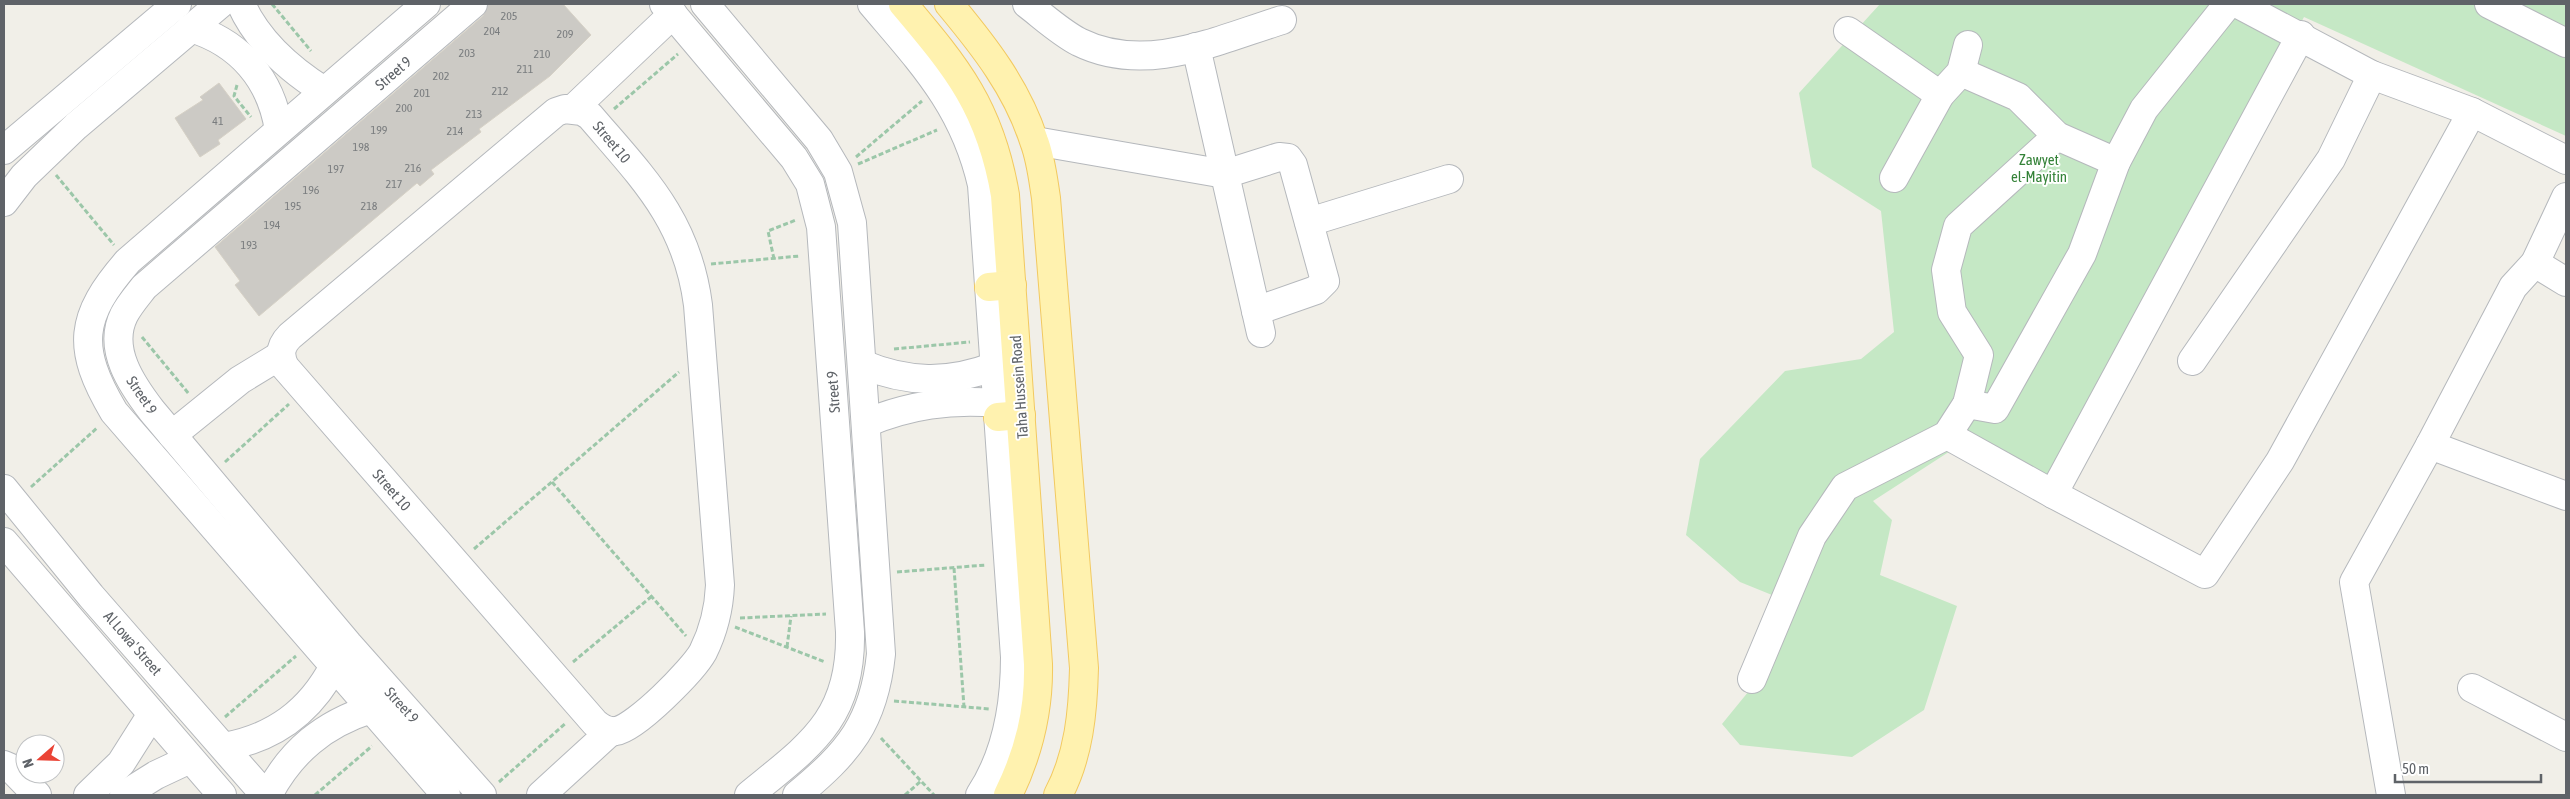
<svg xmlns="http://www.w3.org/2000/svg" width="2570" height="799" font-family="'Asap Condensed',sans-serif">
  <rect width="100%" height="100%" fill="#f1efe8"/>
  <polygon fill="#c5e8c5" points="1880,4 2566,4 2566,136 2304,17 2052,491 1975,435 1873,501 1892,520 1880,575 1957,606 1924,710 1852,757 1740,745 1722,724 1753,686 1782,599 1740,582 1686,535 1700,459 1785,371 1861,359 1894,332 1881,211 1812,167 1799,93"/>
  <g fill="#cccac5" stroke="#d6d1c6">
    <polygon points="488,4 563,4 591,35 550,76 479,129 481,132 431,170 434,174 420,186 417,183 259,316 235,285 240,281 215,247 483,16"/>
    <polygon points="219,83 246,119 218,140 220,144 200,157 175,118 203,100 200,97"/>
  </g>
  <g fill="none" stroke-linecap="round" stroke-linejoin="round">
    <defs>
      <g id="minor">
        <path d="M241,4C258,42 289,69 324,91"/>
        <path d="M426,4L128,261C79,317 76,348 114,412L446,795"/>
        <path d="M473,4L144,287C137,296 129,305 124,315C107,349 132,385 152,411L348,644L482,795"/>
        <path d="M664,4L794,158L810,184L821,227L850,632C852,719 810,745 749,795"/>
        <path d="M705,4L819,140L838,172L852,223L881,654C874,723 849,752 797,795"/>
        <path d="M872,4C922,63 964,106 982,185L1015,657C1015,705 1007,754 980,795"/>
        <path d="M1027,4C1044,17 1060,32 1079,42C1146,75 1217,40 1282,20"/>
        <polyline points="2238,4 2372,75 2472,112 2566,160"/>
        <polyline points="2489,4 2566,43"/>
        <path d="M191,28C240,43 271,79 279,130"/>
        <polyline points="1848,31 1940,95"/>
        <polyline points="1196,47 1261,333"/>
        <polyline points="1961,72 2018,97 2057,136 2116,162"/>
        <path d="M565,109L582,111L590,116C643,178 687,220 698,305L720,585C719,609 714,630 703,652C693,670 636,728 616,731C608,732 601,728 595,723L285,367C279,355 280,346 290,336L556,112Z"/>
        <polyline points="573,109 673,14"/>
        <polyline points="1035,141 1225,174 1279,157 1288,158 1293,165 1325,281 1316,290 1256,311"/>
        <polyline points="4,150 177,4"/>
        <polyline points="1894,178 1940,95 1961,72 1968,45"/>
        <polyline points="4,202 24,176 76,126 220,4"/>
        <polyline points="1309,222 1449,179"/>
        <polyline points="2535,263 2566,282"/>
        <polyline points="2192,361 2331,159 2372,75"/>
        <path d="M862,364C907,383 949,384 995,366"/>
        <polyline points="1967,404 1995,409 2082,254 2116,162 2144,109 2228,4"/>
        <path d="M866,423C909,405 950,399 997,403"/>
        <polyline points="172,435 240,380 281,355"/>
        <polyline points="1947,435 2053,494 2205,574 2280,461 2472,112"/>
        <polyline points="2430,445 2566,496"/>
        <polyline points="4,489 91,596 265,795"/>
        <polyline points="2053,494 2301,35"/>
        <polyline points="4,542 222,795"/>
        <polyline points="1752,679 1812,536 1845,487 1947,435 1967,404 1979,355 1952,312 1946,270 1958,226 2057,136"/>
        <polyline points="2472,688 2566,737"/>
        <path d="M224,747C274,738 310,712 334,666"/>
        <polyline points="4,765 11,768 37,795"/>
        <polyline points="88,795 121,763 152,714"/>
        <polyline points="124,795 156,775 190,759"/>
        <path d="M268,795C291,751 324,724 371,709"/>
        <polyline points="541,795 611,731"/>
        <polyline points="2391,795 2354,582 2430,445 2513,287 2535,263 2566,197"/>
      </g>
      <g id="major">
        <path d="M903,4C958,69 990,108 1005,195L1038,664C1039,711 1029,752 1008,795"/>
        <path d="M949,4C984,46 1017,88 1034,141C1041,159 1043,179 1046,198L1084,668C1083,711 1079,756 1058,795"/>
        <polyline points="989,287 1012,285"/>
        <polyline points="998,417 1021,415"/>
      </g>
    </defs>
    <use href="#minor" stroke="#b5b8bc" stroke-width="30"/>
    <use href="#major" stroke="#f2c960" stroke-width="30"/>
    <g stroke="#9cc7a9" stroke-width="3" stroke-dasharray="5 2.5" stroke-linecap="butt">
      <polyline points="272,4 311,51"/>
      <polyline points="237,85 234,96 251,117"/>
      <polyline points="614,109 678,54"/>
      <polyline points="856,157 922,101"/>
      <polyline points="858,164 937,130"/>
      <polyline points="56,175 114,245"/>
      <polyline points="774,259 768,231 796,220"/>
      <polyline points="711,264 800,256"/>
      <polyline points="142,337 189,394"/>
      <polyline points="894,349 970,342"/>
      <polyline points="225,462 289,404"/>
      <polyline points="552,482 686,636"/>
      <polyline points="31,487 97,428"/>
      <polyline points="474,549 679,372"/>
      <polyline points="954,568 964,707"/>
      <polyline points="897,572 986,565"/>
      <polyline points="740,618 826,614"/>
      <polyline points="735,627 825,662"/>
      <polyline points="787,647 791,616"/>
      <polyline points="573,662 652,596"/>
      <polyline points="894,701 990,709"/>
      <polyline points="225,717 296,656"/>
      <polyline points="881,738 934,795"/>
      <polyline points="499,782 566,723"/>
      <polyline points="315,795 372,746"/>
      <polyline points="905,795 921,781"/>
    </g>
    <use href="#minor" stroke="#fff" stroke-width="28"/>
    <use href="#major" stroke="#fff2af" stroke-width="28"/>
  </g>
  <g text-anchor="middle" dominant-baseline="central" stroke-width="4" stroke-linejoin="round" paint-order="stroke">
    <g font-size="12" fill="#7a7d7f">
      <text x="509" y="16">205</text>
      <text x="492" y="31">204</text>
      <text x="565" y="34">209</text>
      <text x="467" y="53">203</text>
      <text x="542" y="54">210</text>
      <text x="525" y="69">211</text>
      <text x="441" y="76">202</text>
      <text x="500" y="91">212</text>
      <text x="422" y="93">201</text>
      <text x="404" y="108">200</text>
      <text x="474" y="114">213</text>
      <text x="218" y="121">41</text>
      <text x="379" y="130">199</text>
      <text x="455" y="131">214</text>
      <text x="361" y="147">198</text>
      <text x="413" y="168">216</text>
      <text x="336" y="169">197</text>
      <text x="394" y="184">217</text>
      <text x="311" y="190">196</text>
      <text x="293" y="206">195</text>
      <text x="369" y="206">218</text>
      <text x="272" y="225">194</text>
      <text x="249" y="245">193</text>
    </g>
    <g font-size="15" fill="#5f6368" stroke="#fff">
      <text transform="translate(393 73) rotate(-41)">Street 9</text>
      <text transform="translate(612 142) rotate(50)">Street 10</text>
      <text transform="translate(1019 387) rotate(-94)">Taha Hussein Road</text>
      <text transform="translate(833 392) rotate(-94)">Street 9</text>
      <text transform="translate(142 395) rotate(56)">Street 9</text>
      <text transform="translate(392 490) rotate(49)">Street 10</text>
      <text transform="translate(133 643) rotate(49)">Al Lowa' Street</text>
      <text transform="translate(402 705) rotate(48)">Street 9</text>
    </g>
    <g font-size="15" fill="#348238" stroke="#fff">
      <text x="2039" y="159">Zawyet<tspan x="2039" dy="17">el-Mayitin</tspan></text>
    </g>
  </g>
  <rect width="2570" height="799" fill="none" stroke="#5f6368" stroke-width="10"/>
  <g transform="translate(40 759) rotate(250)"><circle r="24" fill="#ffffff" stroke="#bfc1c3"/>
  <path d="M0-4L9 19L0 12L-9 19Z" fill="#ea4335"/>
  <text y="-8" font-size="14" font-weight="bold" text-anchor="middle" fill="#5f6368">N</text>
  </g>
  <path d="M2395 774v8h146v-8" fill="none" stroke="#5f6368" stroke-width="2.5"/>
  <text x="2402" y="774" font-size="15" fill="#5f6368" stroke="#ffffff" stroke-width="4" paint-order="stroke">50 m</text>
</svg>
